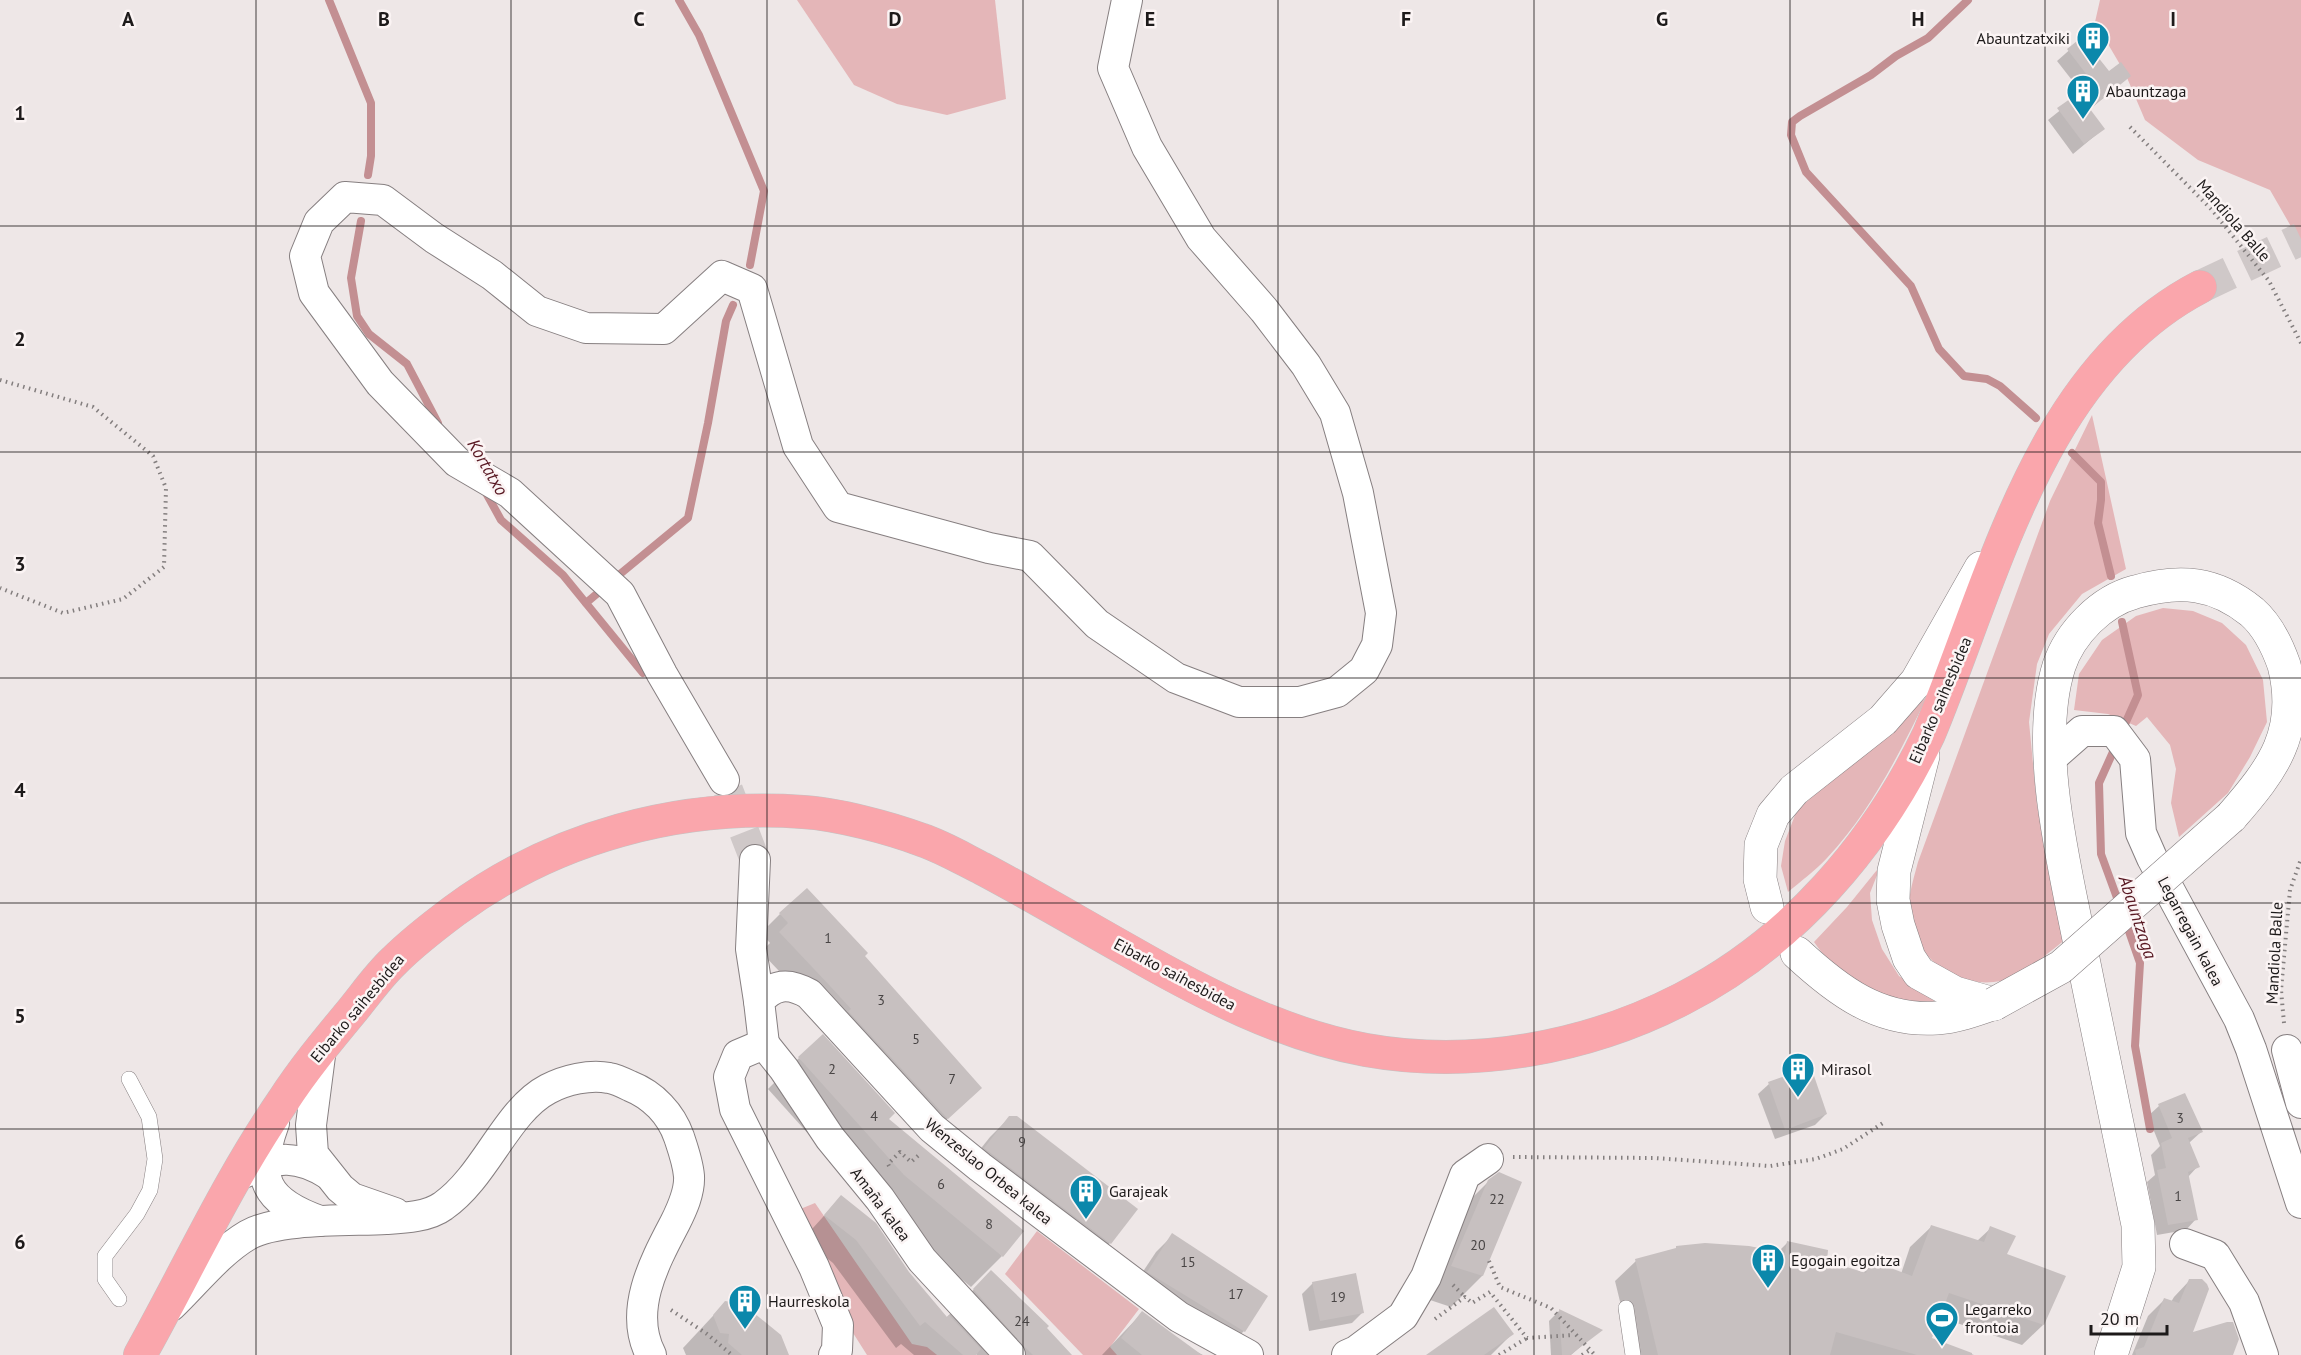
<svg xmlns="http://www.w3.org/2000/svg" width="2301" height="1355" font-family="'PT Sans',sans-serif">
  <rect width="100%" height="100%" fill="#eee7e7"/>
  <g fill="#e4b6b8">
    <polygon points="797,0 995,0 1006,99 947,115 897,104 854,85"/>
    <polygon points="2100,0 2301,0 2301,244 2270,190 2198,160 2145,120 2125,73 2095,22"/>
    <path d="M2092,415L2126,569L2082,594L2049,634L2037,664L2029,722L2037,805L2053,889L2066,939C2049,952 2022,977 2001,981C1958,989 1920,962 1910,921C1906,901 1913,881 1918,862L2050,501Z"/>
    <polygon points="2163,608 2193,611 2222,623 2246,645 2263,680 2267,722 2250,757 2228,793 2179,837 2171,803 2176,769 2170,745 2147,717 2136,726 2108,714 2074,710 2079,674 2102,640 2136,616"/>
    <path d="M1927,697C1899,754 1871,811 1827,858C1815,871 1801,881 1788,892L1781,866L1785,841L1797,810Z"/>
    <path d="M1881,865L1870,893L1872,920L1882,949L1899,976L1940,1005C1885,1000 1847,990 1814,942L1847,907Z"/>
    <polygon points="815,1203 912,1344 927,1347 937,1355 867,1355 848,1325 793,1212"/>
    <polygon points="1037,1231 1139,1309 1110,1347 1117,1355 1083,1355 1005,1274"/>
  </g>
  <g fill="#0003">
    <polygon points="2082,39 2108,73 2129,76 2089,110 2103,129 2073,154 2048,120 2082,93 2057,61"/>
    <polygon points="780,914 863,957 980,1088 928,1137 811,1005 761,952 770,943 761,933"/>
    <polygon points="799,1058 887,1120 1002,1256 971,1287 873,1206 768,1089"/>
    <polygon points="1769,1084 1826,1114 1815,1125 1775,1139 1758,1094"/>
    <polygon points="2184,1095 2201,1132 2189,1143 2198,1166 2188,1177 2196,1219 2186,1230 2157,1235 2147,1182 2155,1175 2151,1155 2160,1146 2148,1116 2159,1106"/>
    <polygon points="1009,1118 1136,1209 1110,1243 1091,1262 966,1167 990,1137"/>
    <polygon points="1489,1181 1520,1183 1482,1276 1451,1307 1421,1297 1457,1213"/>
    <polygon points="841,1197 946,1318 991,1272 1070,1355 977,1355 975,1353 974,1355 914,1355 901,1344 896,1348 833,1263 803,1239"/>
    <polygon points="1931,1227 1977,1241 1991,1228 2043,1325 2022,1345 1939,1317 1930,1339 1974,1355 1633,1355 1615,1281 1636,1261 1777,1253 1787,1243 1825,1262 1863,1273 1873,1263 1901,1274 1910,1247"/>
    <polygon points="1173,1235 1244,1331 1227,1347 1132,1288 1156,1252"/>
    <polygon points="2190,1280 2191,1335 2231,1355 2132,1355 2148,1316 2164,1300 2171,1302 2174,1297"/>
    <polygon points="1313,1283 1363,1312 1352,1323 1309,1331 1302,1294"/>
    <polygon points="725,1303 782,1355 686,1355 683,1348"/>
    <polygon points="1559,1311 1600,1330 1571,1355 1551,1355 1549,1321"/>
    <polygon points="1142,1313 1191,1349 1203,1355 1102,1355"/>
    <polygon points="1512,1334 1491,1355 1429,1355"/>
  </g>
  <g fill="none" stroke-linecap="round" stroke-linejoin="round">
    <g stroke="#c38f92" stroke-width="8">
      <polyline points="329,0 371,103 371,156 368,175"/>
      <polyline points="679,0 699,35 764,191 750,265"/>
      <polyline points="1968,0 1928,38 1896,56 1871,75 1800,116 1792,122 1791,135 1806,172 1911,286 1939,349 1964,376 1987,379 2000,386 2036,418"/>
      <polyline points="361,221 351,278 357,316 369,334 407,364 438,423"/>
      <polyline points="2072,453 2101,482 2101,500 2098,523 2111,576"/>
      <polyline points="485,491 501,520 563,575 643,673"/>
      <polyline points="614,579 688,518 708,423 726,321 733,305"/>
      <polyline points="586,603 605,587"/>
      <polyline points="2122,622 2138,695 2125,724"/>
      <polyline points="2113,752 2099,783 2101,854 2120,906"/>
      <polyline points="2125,920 2140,963 2135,1046 2150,1129"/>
    </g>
  </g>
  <g fill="#c7c0c0">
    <polygon points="2082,37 2109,71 2121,62 2131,76 2090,109 2105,129 2084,144 2057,108 2093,83 2067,49"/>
    <polygon points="807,888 868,953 865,956 982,1088 948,1119 848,1011 851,1009 830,986 779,932 788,923 779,913"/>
    <polygon points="823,1034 895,1113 889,1119 1024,1231 1003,1257 904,1175 798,1057"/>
    <polygon points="1811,1067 1827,1114 1785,1130 1768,1082"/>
    <polygon points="2185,1093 2203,1132 2188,1138 2200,1167 2188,1172 2198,1220 2168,1225 2157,1170 2166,1168 2161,1143 2172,1138 2158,1104"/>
    <polygon points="1009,1116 1017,1116 1138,1209 1111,1244 984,1148"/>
    <polygon points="1499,1172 1522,1182 1483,1276 1451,1266 1488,1180"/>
    <polygon points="841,1195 876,1223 909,1272 947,1317 949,1315 981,1349 976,1355 963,1355 925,1322 920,1326 856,1240 824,1215"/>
    <polygon points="1931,1225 1984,1242 1990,1226 2016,1236 2007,1254 2066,1276 2044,1325 1949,1293 1932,1338 1972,1353 1972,1355 1917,1355 1836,1332 1830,1355 1658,1355 1635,1259 1676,1248 1676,1246 1705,1243 1749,1246 1785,1253 1787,1241 1828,1250 1827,1261 1866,1273 1872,1261 1912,1276"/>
    <polygon points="1172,1233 1268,1296 1245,1332 1147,1272"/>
    <polygon points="991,1270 1049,1326 1047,1328 1072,1355 1033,1355 1024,1346 973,1289"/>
    <polygon points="1356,1273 1364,1313 1320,1321 1312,1282"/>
    <polygon points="2189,1279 2202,1279 2207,1284 2209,1289 2193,1332 2227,1322 2233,1322 2239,1339 2233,1355 2136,1355 2135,1350 2144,1347 2164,1298 2179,1303"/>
    <polygon points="725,1301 743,1304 781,1335 789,1355 742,1355 728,1343 729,1334 720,1333 713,1315"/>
    <polygon points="1494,1307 1514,1334 1484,1355 1426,1355"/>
    <polygon points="1559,1309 1603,1330 1570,1355 1562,1355"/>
    <polygon points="1142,1311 1169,1331 1202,1355 1142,1355 1121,1338"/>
  </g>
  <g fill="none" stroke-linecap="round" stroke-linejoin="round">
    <polyline stroke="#cfc8c8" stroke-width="30" stroke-dasharray="30 15" stroke-linecap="butt" points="728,790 755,860"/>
    <polyline stroke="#cfc8c8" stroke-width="33" stroke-dasharray="33 16" stroke-linecap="butt" points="2200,287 2301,239"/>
    <defs>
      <g id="lane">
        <polyline points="119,1299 105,1279 105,1256 137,1214 150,1190 155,1159 149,1117 129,1079"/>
        <polyline points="1626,1308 1633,1355"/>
      </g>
      <g id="street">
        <polyline points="2049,760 2082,731 2114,731 2135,759 2141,833 2152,858 2239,1019 2251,1049 2301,1203"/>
        <polyline points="724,780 662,674 620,594 510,493 457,462 380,383 314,293 305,256 319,222 345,197 383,200 434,238 492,275 537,311 586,328 664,329 722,276 752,289 798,446 838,507 989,548 1030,556 1097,624 1176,678 1239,702 1300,702 1337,692 1364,670 1377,645 1381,613 1358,493 1335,413 1306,365 1264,310 1201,238 1147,147 1113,68 1127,0"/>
        <polyline points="755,860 751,949 759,1001"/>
        <path d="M764,1044L759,1001C774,984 788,982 809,994L932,1128L980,1167L1179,1317L1248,1355"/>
        <polyline points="764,1044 784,1069 830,1138 880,1199 922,1260 1010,1355"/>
        <polyline points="764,1044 738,1055 729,1077 735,1109 814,1267 838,1325 837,1350 834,1355"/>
        <polyline points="321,1048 311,1125 313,1154 340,1188 352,1198 395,1213"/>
        <polyline points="2287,1050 2301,1103"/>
        <path d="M274,1123C254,1178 264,1201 320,1221"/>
        <path d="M246,1172C276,1155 299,1156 328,1174"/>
        <polyline points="2185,1244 2215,1255 2244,1302 2263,1355"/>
        <path d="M171,1306C195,1283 219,1252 248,1235C277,1218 350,1221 386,1219C404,1218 428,1217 443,1206C486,1176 506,1111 548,1089C565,1080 590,1074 609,1078C616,1079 624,1083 630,1086C653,1095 671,1114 679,1137C683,1149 688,1163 689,1176C690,1192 682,1209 675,1223C654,1263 628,1311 651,1355"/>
        <polyline points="1347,1355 1356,1351 1403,1316 1426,1277 1465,1175 1488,1159"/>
      </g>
      <g id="secondary">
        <polyline points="1923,756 1894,871 1893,900 1898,925 1909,958 1919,973 1955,993 1994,1004"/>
        <polyline points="1767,907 1760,879 1761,845 1773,815 1794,790 1883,720 1917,681 1981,568"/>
        <path d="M1797,953C1838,991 1879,1022 1937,1018C1955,1017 1975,1010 1992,1004"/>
        <path d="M2111,1355L2139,1267L2138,1225C2119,1132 2099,1038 2080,944C2064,864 2034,745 2059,666C2070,633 2101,601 2135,592C2180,579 2215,582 2252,612C2268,626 2277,645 2284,665C2301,732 2273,769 2231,817"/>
      </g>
      <path id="highway" d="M140,1355C187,1271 228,1181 283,1101C303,1070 327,1041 351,1012C365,995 378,976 394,961C412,943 434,926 454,911C554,837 680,803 803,812C837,814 890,828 922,840C943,847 963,859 983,869C1032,895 1081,924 1129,951C1202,993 1283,1035 1366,1050C1472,1069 1587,1048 1682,999C1792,943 1877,844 1929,734C1994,578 2039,371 2200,287"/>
    </defs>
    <use href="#lane" stroke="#867f80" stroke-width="16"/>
    <use href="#street" stroke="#867f80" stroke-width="32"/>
    <use href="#secondary" stroke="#867f80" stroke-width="34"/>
    <use href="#highway" stroke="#c4c3c3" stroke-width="34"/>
    <g stroke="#837e7e" stroke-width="4" stroke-dasharray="1.5 4.5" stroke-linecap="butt">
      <polyline points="2130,127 2212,210 2269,281 2301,343"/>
      <polyline points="0,380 93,407 153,456 166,488 164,567 123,599 63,613 0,588"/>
      <polyline points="2284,1023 2281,990 2290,890 2301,859"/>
      <polyline points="1513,1157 1654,1158 1770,1166 1816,1159 1843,1149 1886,1121"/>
      <polyline points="889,1166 888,1164 900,1152 911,1162 920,1154"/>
      <polyline points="1489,1261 1500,1287 1551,1308 1595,1355"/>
      <polyline points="1453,1285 1465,1297"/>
      <polyline points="671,1310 707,1334 732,1355"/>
      <polyline points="1435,1319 1465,1297 1472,1303 1490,1292 1527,1338 1574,1335"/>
      <polyline points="1499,1355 1527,1338"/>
      <polyline points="1582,1355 1590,1350"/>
    </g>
    <use href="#lane" stroke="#fff" stroke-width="15"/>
    <use href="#street" stroke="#fff" stroke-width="30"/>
    <use href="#secondary" stroke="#fff" stroke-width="33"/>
    <use href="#highway" stroke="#faa6ac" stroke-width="33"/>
    <defs>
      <polyline id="secondary-bridge" points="1994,1004 2061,967 2231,817"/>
    </defs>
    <use href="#secondary-bridge" stroke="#867f80" stroke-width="34" stroke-linecap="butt"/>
    <use href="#secondary-bridge" stroke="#fff" stroke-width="33"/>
  </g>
  <path fill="none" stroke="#1d1a1a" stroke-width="1.5" stroke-opacity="0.55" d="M256,0V1355M511,0V1355M767,0V1355M1023,0V1355M1278,0V1355M1534,0V1355M1790,0V1355M2045,0V1355M0,226H2301M0,452H2301M0,678H2301M0,903H2301M0,1129H2301"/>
  <defs>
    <symbol id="building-pin" viewBox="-11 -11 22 30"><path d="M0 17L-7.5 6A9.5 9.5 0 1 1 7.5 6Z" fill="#0b88ab" stroke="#fbf4f4"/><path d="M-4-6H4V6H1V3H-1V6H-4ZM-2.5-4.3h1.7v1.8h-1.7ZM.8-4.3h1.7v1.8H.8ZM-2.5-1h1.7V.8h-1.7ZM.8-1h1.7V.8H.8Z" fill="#fff"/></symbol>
    <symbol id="stadium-pin" viewBox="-11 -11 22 30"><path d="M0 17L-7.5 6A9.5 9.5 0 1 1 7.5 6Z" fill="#0b88ab" stroke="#fbf4f4"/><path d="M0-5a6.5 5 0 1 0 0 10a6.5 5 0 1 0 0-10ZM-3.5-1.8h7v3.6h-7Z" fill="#fff"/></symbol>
  </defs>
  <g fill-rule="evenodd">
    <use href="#building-pin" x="2074" y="19" width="38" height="52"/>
    <use href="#building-pin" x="2064" y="72" width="38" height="52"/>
    <use href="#building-pin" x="1779" y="1050" width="38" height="52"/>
    <use href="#building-pin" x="1067" y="1172" width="38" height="52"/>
    <use href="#building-pin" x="1749" y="1241" width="38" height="52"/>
    <use href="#building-pin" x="726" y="1282" width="38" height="52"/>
    <use href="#stadium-pin" x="1923" y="1299" width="38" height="52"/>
  </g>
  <g text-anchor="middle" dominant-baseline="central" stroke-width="5" stroke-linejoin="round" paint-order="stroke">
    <g font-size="14" fill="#484444">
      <text x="828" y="938">1</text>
      <text x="881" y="1000">3</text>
      <text x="916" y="1039">5</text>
      <text x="832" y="1069">2</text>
      <text x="952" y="1079">7</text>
      <text x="874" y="1116">4</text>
      <text x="2180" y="1118">3</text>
      <text x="1022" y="1142">9</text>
      <text x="941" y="1184">6</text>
      <text x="2178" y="1196">1</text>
      <text x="1497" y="1199">22</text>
      <text x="989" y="1224">8</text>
      <text x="1478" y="1245">20</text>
      <text x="1188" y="1262">15</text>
      <text x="1236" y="1294">17</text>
      <text x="1338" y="1297">19</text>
      <text x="1022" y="1321">24</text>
    </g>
    <g font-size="16" fill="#1d1a1a" stroke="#fbf4f4" text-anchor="start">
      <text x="2070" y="38" text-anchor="end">Abauntzatxiki</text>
      <text x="2106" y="91">Abauntzaga</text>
      <text x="1821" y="1069">Mirasol</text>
      <text x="1109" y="1191">Garajeak</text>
      <text x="1791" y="1260">Egogain egoitza</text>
      <text x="768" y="1301">Haurreskola</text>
      <text x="1965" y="1309">Legarreko<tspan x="1965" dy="18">frontoia</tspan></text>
    </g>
    <g font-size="16" fill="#1d1a1a" stroke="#fbf4f4">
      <text transform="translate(2234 220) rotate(49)">Mandiola Balle</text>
      <text transform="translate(1940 700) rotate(-67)">Eibarko saihesbidea</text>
      <text transform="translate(2191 931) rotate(62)">Legarregain kalea</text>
      <text transform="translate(2274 953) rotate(-87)">Mandiola Balle</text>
      <text transform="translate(1175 974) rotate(28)">Eibarko saihesbidea</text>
      <text transform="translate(357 1008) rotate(-50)">Eibarko saihesbidea</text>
      <text transform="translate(989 1171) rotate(39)">Wenzeslao Orbea kalea</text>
      <text transform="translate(881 1204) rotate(53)">Amaña kalea</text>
    </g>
    <g font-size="18" font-style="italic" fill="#581822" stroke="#fbf4f4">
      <text transform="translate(488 467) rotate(60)">Kortatxo</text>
      <text transform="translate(2138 917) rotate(72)">Abauntzaga</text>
    </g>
  </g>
  <g font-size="20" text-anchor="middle" font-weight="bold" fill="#1d1a1a" stroke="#fbf4f4" stroke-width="5" stroke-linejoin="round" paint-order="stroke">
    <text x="128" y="26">A</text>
    <text x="384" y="26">B</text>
    <text x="639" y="26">C</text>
    <text x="895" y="26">D</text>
    <text x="1150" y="26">E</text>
    <text x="1406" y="26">F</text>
    <text x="1662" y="26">G</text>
    <text x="1918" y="26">H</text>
    <text x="2173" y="26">I</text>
    <text x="20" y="120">1</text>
    <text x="20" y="346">2</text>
    <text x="20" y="571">3</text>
    <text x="20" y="797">4</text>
    <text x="20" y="1023">5</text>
    <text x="20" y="1249">6</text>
  </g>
  <path d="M2091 1325v9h76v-9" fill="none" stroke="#1d1a1a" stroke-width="3"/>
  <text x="2100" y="1325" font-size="18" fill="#1d1a1a" stroke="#fbf4f4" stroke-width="4.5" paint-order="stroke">20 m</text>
</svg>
